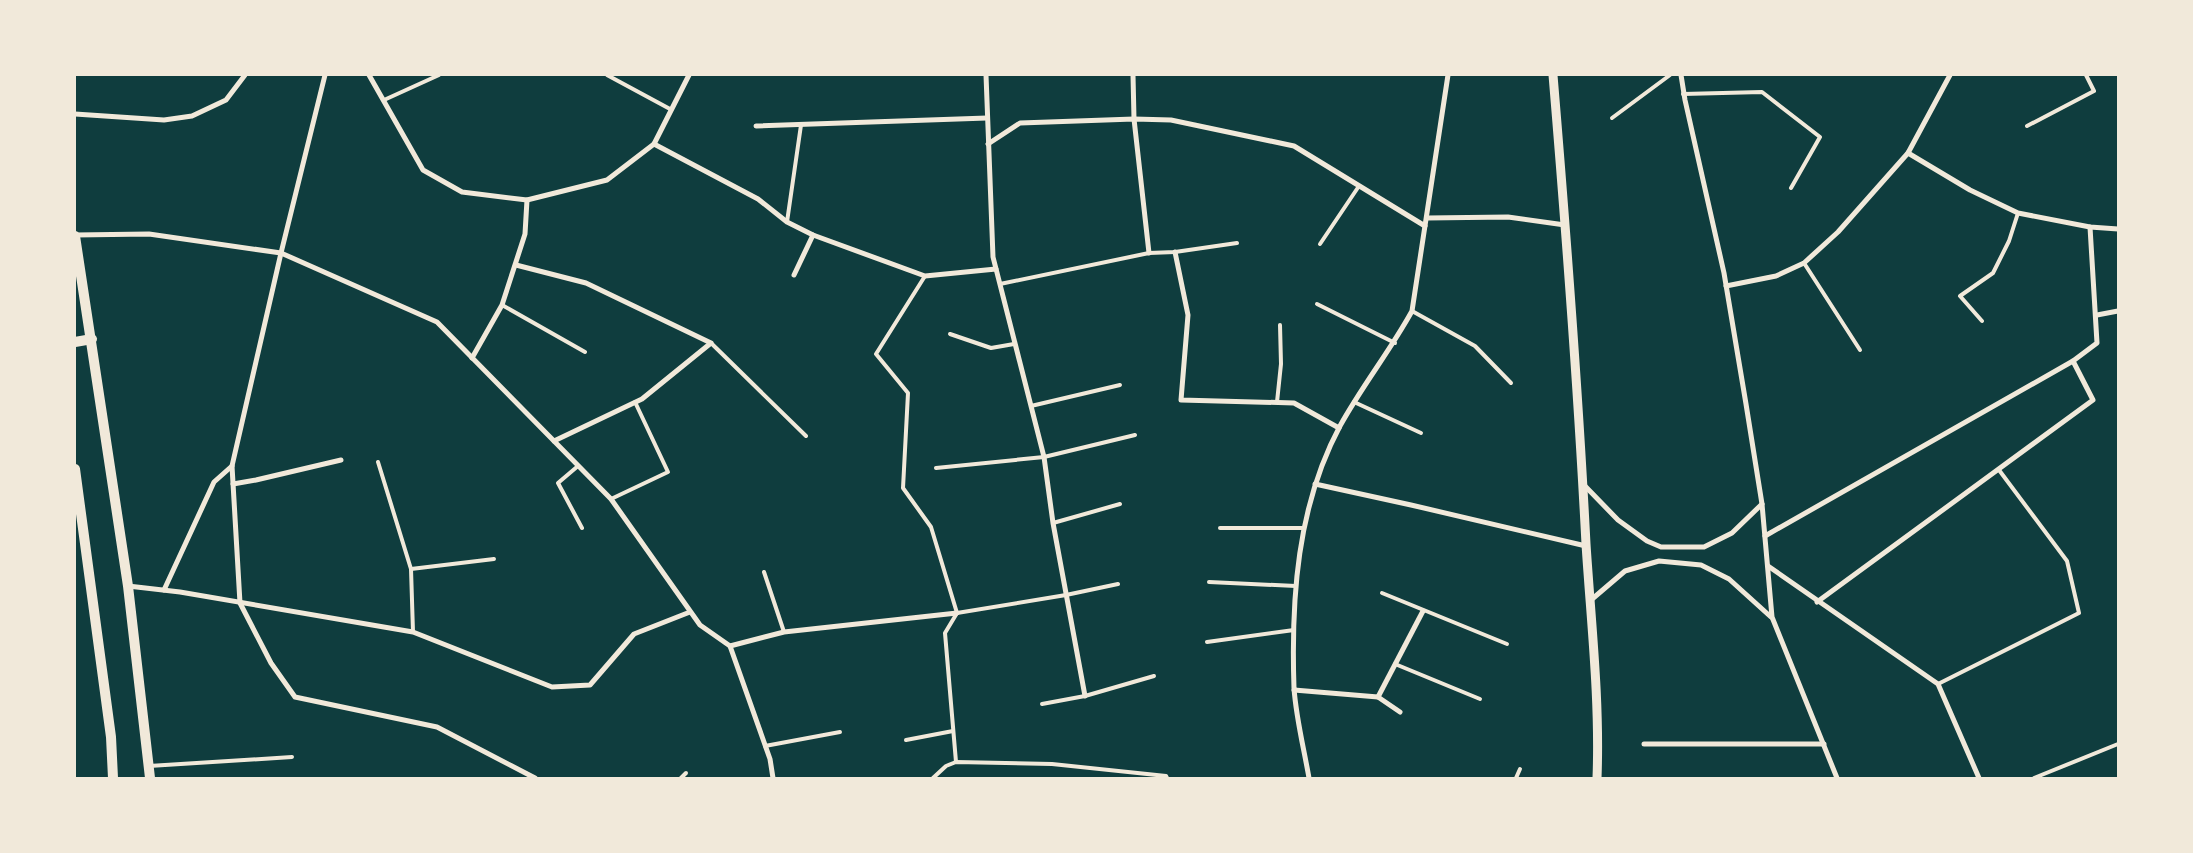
<svg xmlns="http://www.w3.org/2000/svg" width="2193" height="853" font-family="Raleway,sans-serif">
  <rect width="100%" height="100%" fill="#0f3d3e"/>
  <g fill="none" stroke-linecap="round" stroke-linejoin="round">
    <g stroke="#f1e9da" stroke-width="4">
      <polyline points="607,75 670,109"/>
      <polyline points="1683,94 1762,92 1820,137 1791,188"/>
      <polyline points="384,100 439,75"/>
      <polyline points="1612,118 1670,75"/>
      <polyline points="2027,126 2094,91 2086,75"/>
      <polyline points="787,222 801,125"/>
      <polyline points="1320,244 1359,186"/>
      <polyline points="1804,263 1860,350"/>
      <polyline points="925,276 876,354 908,393 903,488 931,527 957,613"/>
      <polyline points="1000,284 1149,253 1175,252 1237,243"/>
      <polyline points="1317,304 1395,343"/>
      <polyline points="502,305 585,352"/>
      <polyline points="1412,311 1475,346 1511,383"/>
      <polyline points="1982,321 1960,296 1993,273 2009,241 2018,213"/>
      <polyline points="950,334 991,348 1014,344"/>
      <polyline points="711,343 806,436"/>
      <polyline points="1277,402 1281,364 1280,325"/>
      <polyline points="1354,402 1421,433"/>
      <polyline points="1031,406 1120,385"/>
      <polyline points="378,462 411,569 413,632"/>
      <polyline points="578,466 558,483 582,528"/>
      <polyline points="936,468 1044,457 1135,435"/>
      <polyline points="611,499 668,472 635,402"/>
      <polyline points="1053,523 1120,504"/>
      <polyline points="1220,528 1303,528"/>
      <polyline points="411,569 494,559"/>
      <polyline points="764,572 784,632"/>
      <polyline points="1209,582 1296,586"/>
      <polyline points="1382,593 1507,644"/>
      <polyline points="1207,642 1294,630"/>
      <polyline points="1395,664 1480,699"/>
      <polyline points="1938,684 2079,613 2067,561 1999,470"/>
      <polyline points="1042,704 1085,696 1154,676"/>
      <polyline points="906,740 953,731"/>
      <polyline points="765,746 840,732"/>
      <polyline points="956,762 945,633 957,613 1066,595 1118,584"/>
      <polyline points="149,766 292,757"/>
      <polyline points="681,778 686,773"/>
      <polyline points="933,778 946,766 956,762 1052,764 1166,776 1167,778"/>
      <polyline points="1516,778 1520,769"/>
      <polyline points="2034,778 2118,744"/>
    </g>
    <g stroke="#f1e9da" stroke-width="5">
      <polyline points="325,75 281,253 232,466 240,603 271,663 295,697 437,727 535,778"/>
      <polyline points="369,75 423,170 462,192 527,200 607,180 654,144 689,75"/>
      <polyline points="986,75 993,257 1044,457 1053,523 1085,696"/>
      <polyline points="1133,75 1134,119 1149,253"/>
      <polyline points="1681,75 1685,100 1724,273 1746,404 1762,504 1772,617 1837,778"/>
      <polyline points="75,114 164,120 192,116 226,100 245,75"/>
      <polyline points="756,126 987,118"/>
      <polyline points="654,144 758,199 787,222 813,235 925,276 996,269"/>
      <polyline points="988,144 1020,123 1134,119 1171,120 1294,146 1425,226"/>
      <polyline points="1908,153 1970,190 2018,213 2090,227 2118,229"/>
      <polyline points="1427,218 1508,217 1565,225"/>
      <polyline points="75,235 149,234 281,253 437,322 611,499 700,625 730,646 770,759 773,778"/>
      <polyline points="1175,252 1188,315 1181,400 1294,403 1339,428"/>
      <polyline points="516,265 586,283 711,343 642,399 554,441"/>
      <polyline points="794,275 813,235"/>
      <polyline points="1726,286 1776,276 1804,263 1838,232 1908,153 1950,75"/>
      <polyline points="2097,315 2118,311"/>
      <polyline points="472,358 502,305 525,234 527,200"/>
      <polyline points="233,484 256,480 341,460"/>
      <polyline points="1315,484 1411,505 1586,546"/>
      <polyline points="1584,485 1618,520 1647,541 1661,547 1704,547 1732,533 1762,504"/>
      <polyline points="1765,536 2073,361 2097,343 2090,227"/>
      <polyline points="1768,566 1938,684 1979,778"/>
      <polyline points="128,586 180,592 413,632 552,687 590,685 634,634 690,612"/>
      <polyline points="164,590 214,482 232,466"/>
      <polyline points="1591,600 1625,571 1659,561 1701,565 1729,579 1771,617"/>
      <polyline points="1817,602 2093,400 2073,361"/>
      <polyline points="730,646 784,632 957,613"/>
      <polyline points="1294,690 1378,697 1400,712"/>
      <polyline points="1378,697 1423,611"/>
      <polyline points="1644,744 1824,744"/>
      <path d="M1309,778C1304,749 1296,718 1294,688C1291,599 1297,506 1340,426C1362,386 1390,351 1412,311L1448,75"/>
    </g>
    <path stroke="#f1e9da" stroke-width="9" d="M1553,75C1566,231 1578,387 1586,544C1591,622 1600,700 1597,778"/>
    <g stroke="#f1e9da" stroke-width="10">
      <polyline points="75,236 128,586 150,778"/>
      <polyline points="75,342 92,339"/>
      <polyline points="75,469 111,737 113,778"/>
    </g>
  </g>
  <rect width="2193" height="853" fill="none" stroke="#f1e9da" stroke-width="152"/>
</svg>
